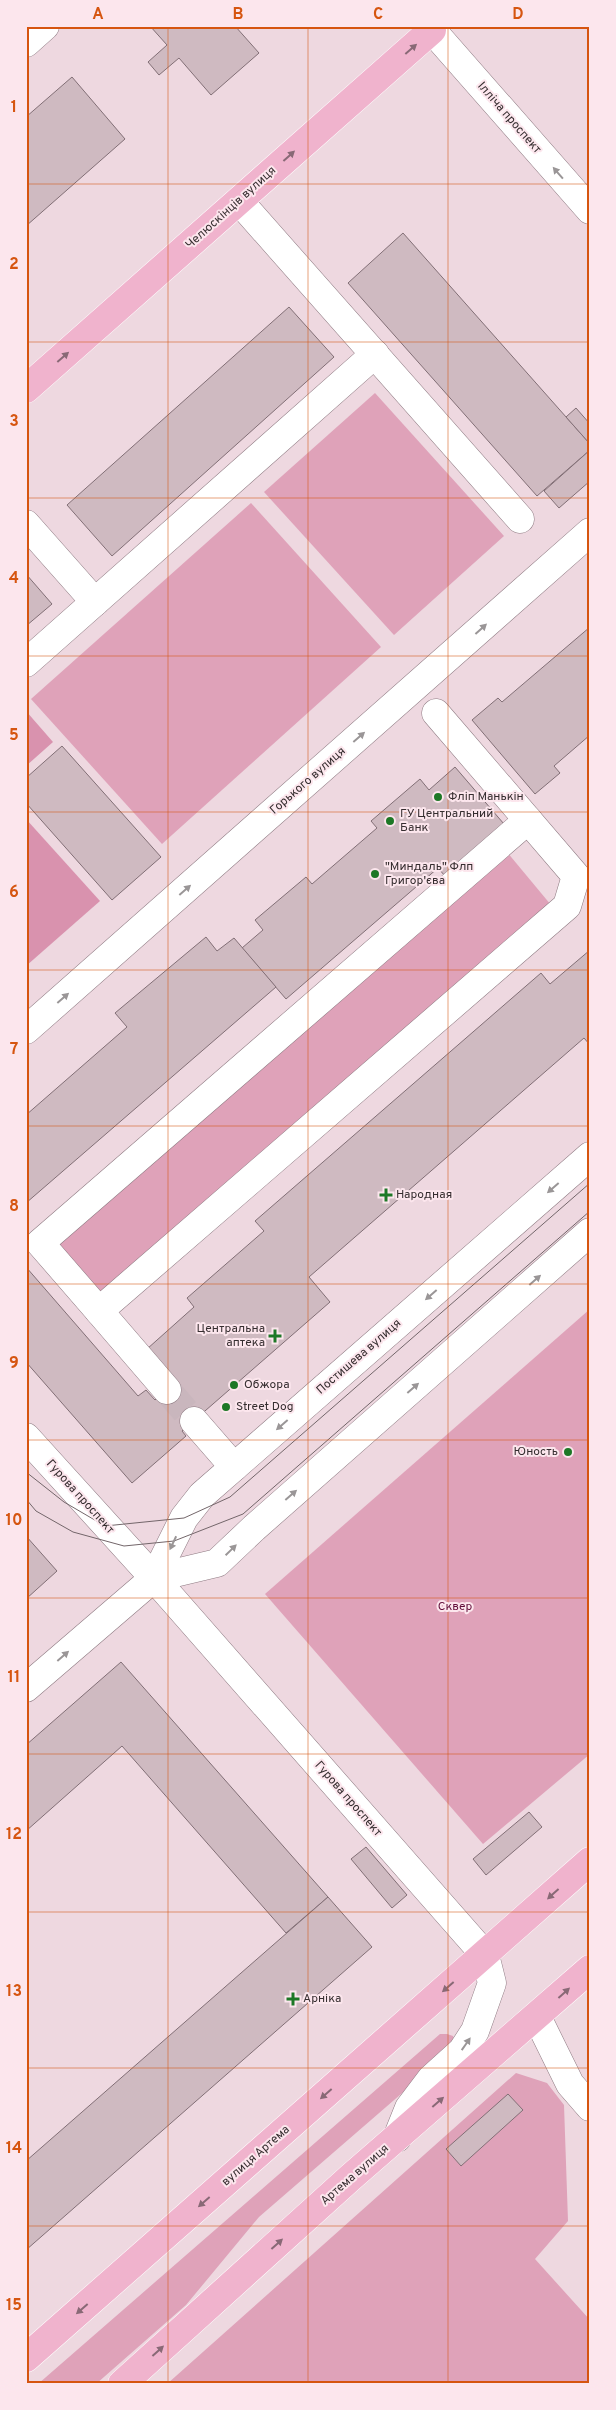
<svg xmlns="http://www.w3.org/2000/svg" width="616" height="2410" font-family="Overpass,sans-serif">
  <rect width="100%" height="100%" fill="#eed8e0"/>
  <g fill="#dfa2b9">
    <polygon points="375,393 504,536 394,635 264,492"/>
    <polygon points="251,503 381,647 162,844 31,699"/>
    <polygon points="507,852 551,905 98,1294 53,1241"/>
    <polygon points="590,1309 590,1754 483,1844 265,1594"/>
    <polygon points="440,2034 447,2034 453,2036 455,2042 453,2049 259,2217 186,2305 96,2384 38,2384"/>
    <polygon points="516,2073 547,2083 564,2105 568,2221 535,2259 590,2320 590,2384 167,2384"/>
  </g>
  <g fill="#d992ae">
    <polygon points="26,711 53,742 26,766"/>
    <polygon points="26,819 100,901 26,966"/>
  </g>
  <g fill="#cfbac1" stroke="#826f76">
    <polygon points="150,26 235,26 259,53 211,95 179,58 159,75 148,62 167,45"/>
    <polygon points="72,77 125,139 26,226 26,117"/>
    <polygon points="403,233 590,444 590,450 537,496 348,283"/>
    <polygon points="289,307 334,357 112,556 67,505"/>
    <polygon points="576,408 590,424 590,444 566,417"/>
    <polygon points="590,450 590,481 559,508 544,491"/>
    <polygon points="26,574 52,604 26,626"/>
    <polygon points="590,627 590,735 554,766 560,773 535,794 472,720 498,698 502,702"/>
    <polygon points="62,746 161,857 112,900 26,803 26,778"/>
    <polygon points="455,767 504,824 445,876 438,868 286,999 242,948 263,930 255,920 306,877 312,884 377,828 371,821 420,779 429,790"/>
    <polygon points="206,937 217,951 234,938 276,987 26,1203 26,1115 127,1027 115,1013"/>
    <polygon points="590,950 590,1045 584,1038 309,1277 330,1302 182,1431 186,1436 132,1483 26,1362 26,1267 138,1396 146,1390 155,1400 175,1382 147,1349 194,1307 187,1298 264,1231 255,1221 541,973 550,984"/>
    <polygon points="26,1536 57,1571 26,1599"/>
    <polygon points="121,1662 328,1897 286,1933 122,1746 26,1831 26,1745"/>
    <polygon points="529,1812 542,1827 486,1875 473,1859"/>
    <polygon points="366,1847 407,1895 392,1908 351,1859"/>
    <polygon points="328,1897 372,1947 26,2250 26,2161"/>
    <polygon points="508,2094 523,2110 461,2166 446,2149"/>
  </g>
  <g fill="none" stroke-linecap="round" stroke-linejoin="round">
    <polyline stroke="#c9b6bd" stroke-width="28" stroke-dasharray="28 14" stroke-linecap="butt" points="167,1390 194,1421"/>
    <defs>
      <g id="minor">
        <polyline points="436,26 432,30 590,210"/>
        <polyline points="26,43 45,26"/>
        <polyline points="239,201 520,519"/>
        <polyline points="26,524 95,602"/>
        <polyline points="26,663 375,354"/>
        <polyline points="26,1030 590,532"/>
        <polyline points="99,1311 40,1243 528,820"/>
        <polyline points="167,1390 99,1311 567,906 576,876 436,713"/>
        <polyline points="194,1421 234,1467"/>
        <polyline points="26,1437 154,1578 485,1955 492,1983 475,2031 462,2051 431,2079 409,2108 397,2138"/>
        <polyline points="154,1578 217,1563 254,1528 590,1232"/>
        <polyline points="26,1688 154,1578 184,1518 202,1495 590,1156"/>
        <polyline points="537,2017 570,2084 590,2107"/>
      </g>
      <g id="major">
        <polyline points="26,389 432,30 428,26"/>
        <polyline points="26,2358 590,1861"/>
        <polyline points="122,2384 351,2177 590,1969"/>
      </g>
    </defs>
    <use href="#minor" stroke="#8e7a82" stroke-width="29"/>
    <use href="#major" stroke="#fff" stroke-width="29"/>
    <use href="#minor" stroke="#fff" stroke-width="28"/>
    <use href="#major" stroke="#f0b3cd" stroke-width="28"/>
    <g stroke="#73666a" stroke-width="1">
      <polyline points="26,1472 64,1502 105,1526 184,1518 230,1497 590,1183"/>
      <polyline points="26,1499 36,1511 73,1532 124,1546 174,1541 243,1514 590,1211"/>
    </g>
  </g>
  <defs><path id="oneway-solid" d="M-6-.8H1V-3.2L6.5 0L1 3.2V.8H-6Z" transform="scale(1.25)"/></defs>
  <g fill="#896976">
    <use href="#oneway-solid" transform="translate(411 49) rotate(-41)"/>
    <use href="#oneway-solid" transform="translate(289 156) rotate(-42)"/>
    <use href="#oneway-solid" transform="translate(63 357) rotate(-41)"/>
    <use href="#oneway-solid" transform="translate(553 1894) rotate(138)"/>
    <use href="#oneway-solid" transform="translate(448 1987) rotate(139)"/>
    <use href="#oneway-solid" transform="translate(564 1993) rotate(-42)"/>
    <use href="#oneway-solid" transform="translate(326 2094) rotate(139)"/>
    <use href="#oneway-solid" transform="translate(438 2102) rotate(-41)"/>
    <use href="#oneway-solid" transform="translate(204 2202) rotate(139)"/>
    <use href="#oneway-solid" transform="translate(277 2244) rotate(-42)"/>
    <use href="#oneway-solid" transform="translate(82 2309) rotate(139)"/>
    <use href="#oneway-solid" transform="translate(158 2351) rotate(-42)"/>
  </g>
  <g fill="#9a9697">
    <use href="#oneway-solid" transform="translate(558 173) rotate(-131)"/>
    <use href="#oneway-solid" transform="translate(481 629) rotate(-42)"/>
    <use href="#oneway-solid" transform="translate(359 737) rotate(-41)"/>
    <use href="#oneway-solid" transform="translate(185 890) rotate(-41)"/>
    <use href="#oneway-solid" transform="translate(63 998) rotate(-41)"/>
    <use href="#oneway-solid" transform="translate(553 1188) rotate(139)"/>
    <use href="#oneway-solid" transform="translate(535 1280) rotate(-41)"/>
    <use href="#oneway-solid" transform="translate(431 1295) rotate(139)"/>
    <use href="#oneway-solid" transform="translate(413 1388) rotate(-41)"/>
    <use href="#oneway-solid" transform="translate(282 1425) rotate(139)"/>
    <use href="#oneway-solid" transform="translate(291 1495) rotate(-41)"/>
    <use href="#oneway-solid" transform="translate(173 1543) rotate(115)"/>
    <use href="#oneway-solid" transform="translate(231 1550) rotate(-44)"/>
    <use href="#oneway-solid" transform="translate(63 1656) rotate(-41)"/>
    <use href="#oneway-solid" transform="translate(466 2044) rotate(-55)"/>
  </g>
  <path fill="none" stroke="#d65510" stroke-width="1" stroke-opacity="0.55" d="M168,26V2384M308,26V2384M448,26V2384M26,184H590M26,342H590M26,498H590M26,656H590M26,812H590M26,970H590M26,1126H590M26,1284H590M26,1440H590M26,1598H590M26,1754H590M26,1912H590M26,2068H590M26,2226H590"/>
  <g fill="#1d7826" stroke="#fce6ed" stroke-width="2">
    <circle cx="438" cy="797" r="5"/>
    <circle cx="390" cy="821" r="5"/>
    <circle cx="375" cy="874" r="5"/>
    <path d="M383.5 1187.5h5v5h5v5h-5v5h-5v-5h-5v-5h5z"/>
    <path d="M272.5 1328.5h5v5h5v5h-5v5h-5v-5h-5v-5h5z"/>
    <circle cx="234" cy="1385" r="5"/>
    <circle cx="226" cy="1407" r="5"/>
    <circle cx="568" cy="1452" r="5"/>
    <path d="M290.5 1991.5h5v5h5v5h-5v5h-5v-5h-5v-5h5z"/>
  </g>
  <g text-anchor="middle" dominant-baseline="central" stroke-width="4" stroke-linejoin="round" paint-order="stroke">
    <g font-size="12" fill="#352d2f" stroke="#fce6ed">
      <text transform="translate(509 118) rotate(49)">Ілліча проспект</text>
      <text transform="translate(231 208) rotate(-42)">Челюскінців вулиця</text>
      <text transform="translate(308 781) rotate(-41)">Горького вулиця</text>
      <text transform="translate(359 1357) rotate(-41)">Постишева вулиця</text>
      <text transform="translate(80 1497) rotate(48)">Гурова проспект</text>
      <text transform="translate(348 1799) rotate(49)">Гурова проспект</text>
      <text transform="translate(256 2156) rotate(-41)">вулиця Артема</text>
      <text transform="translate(355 2175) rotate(-41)">Артема вулиця</text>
    </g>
    <g font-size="12" fill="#352d2f" stroke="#fce6ed" text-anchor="start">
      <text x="448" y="797">Фліп Манькін</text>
      <text x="400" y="814">ГУ Центральний<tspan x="400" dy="14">Банк</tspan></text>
      <text x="385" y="867">"Миндаль" Флп<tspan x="385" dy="14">Григор'єва</tspan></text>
      <text x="396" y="1195">Народная</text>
      <text x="265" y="1329" text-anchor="end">Центральна<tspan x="265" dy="14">аптека</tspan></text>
      <text x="244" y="1385">Обжора</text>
      <text x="236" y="1407">Street Dog</text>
      <text x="558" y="1452" text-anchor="end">Юность</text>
      <text x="303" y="1999">Арніка</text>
    </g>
    <g font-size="12" fill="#620e3a" stroke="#fce6ed">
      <text x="455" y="1607">Сквер</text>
    </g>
  </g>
  <rect width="616" height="2410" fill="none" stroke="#fce6ed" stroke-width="55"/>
  <rect x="28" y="28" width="560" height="2354" fill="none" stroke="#d65510" stroke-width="2"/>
  <g font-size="16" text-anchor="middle" font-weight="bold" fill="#d65510">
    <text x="98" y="19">A</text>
    <text x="238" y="19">B</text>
    <text x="378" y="19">C</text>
    <text x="518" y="19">D</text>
    <text x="14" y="112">1</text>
    <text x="14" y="269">2</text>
    <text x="14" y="426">3</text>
    <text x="14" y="583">4</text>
    <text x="14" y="740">5</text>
    <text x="14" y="897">6</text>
    <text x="14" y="1054">7</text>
    <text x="14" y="1211">8</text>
    <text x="14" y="1368">9</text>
    <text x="14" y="1525">10</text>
    <text x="14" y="1682">11</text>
    <text x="14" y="1839">12</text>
    <text x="14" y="1996">13</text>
    <text x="14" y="2153">14</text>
    <text x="14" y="2310">15</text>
  </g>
</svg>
